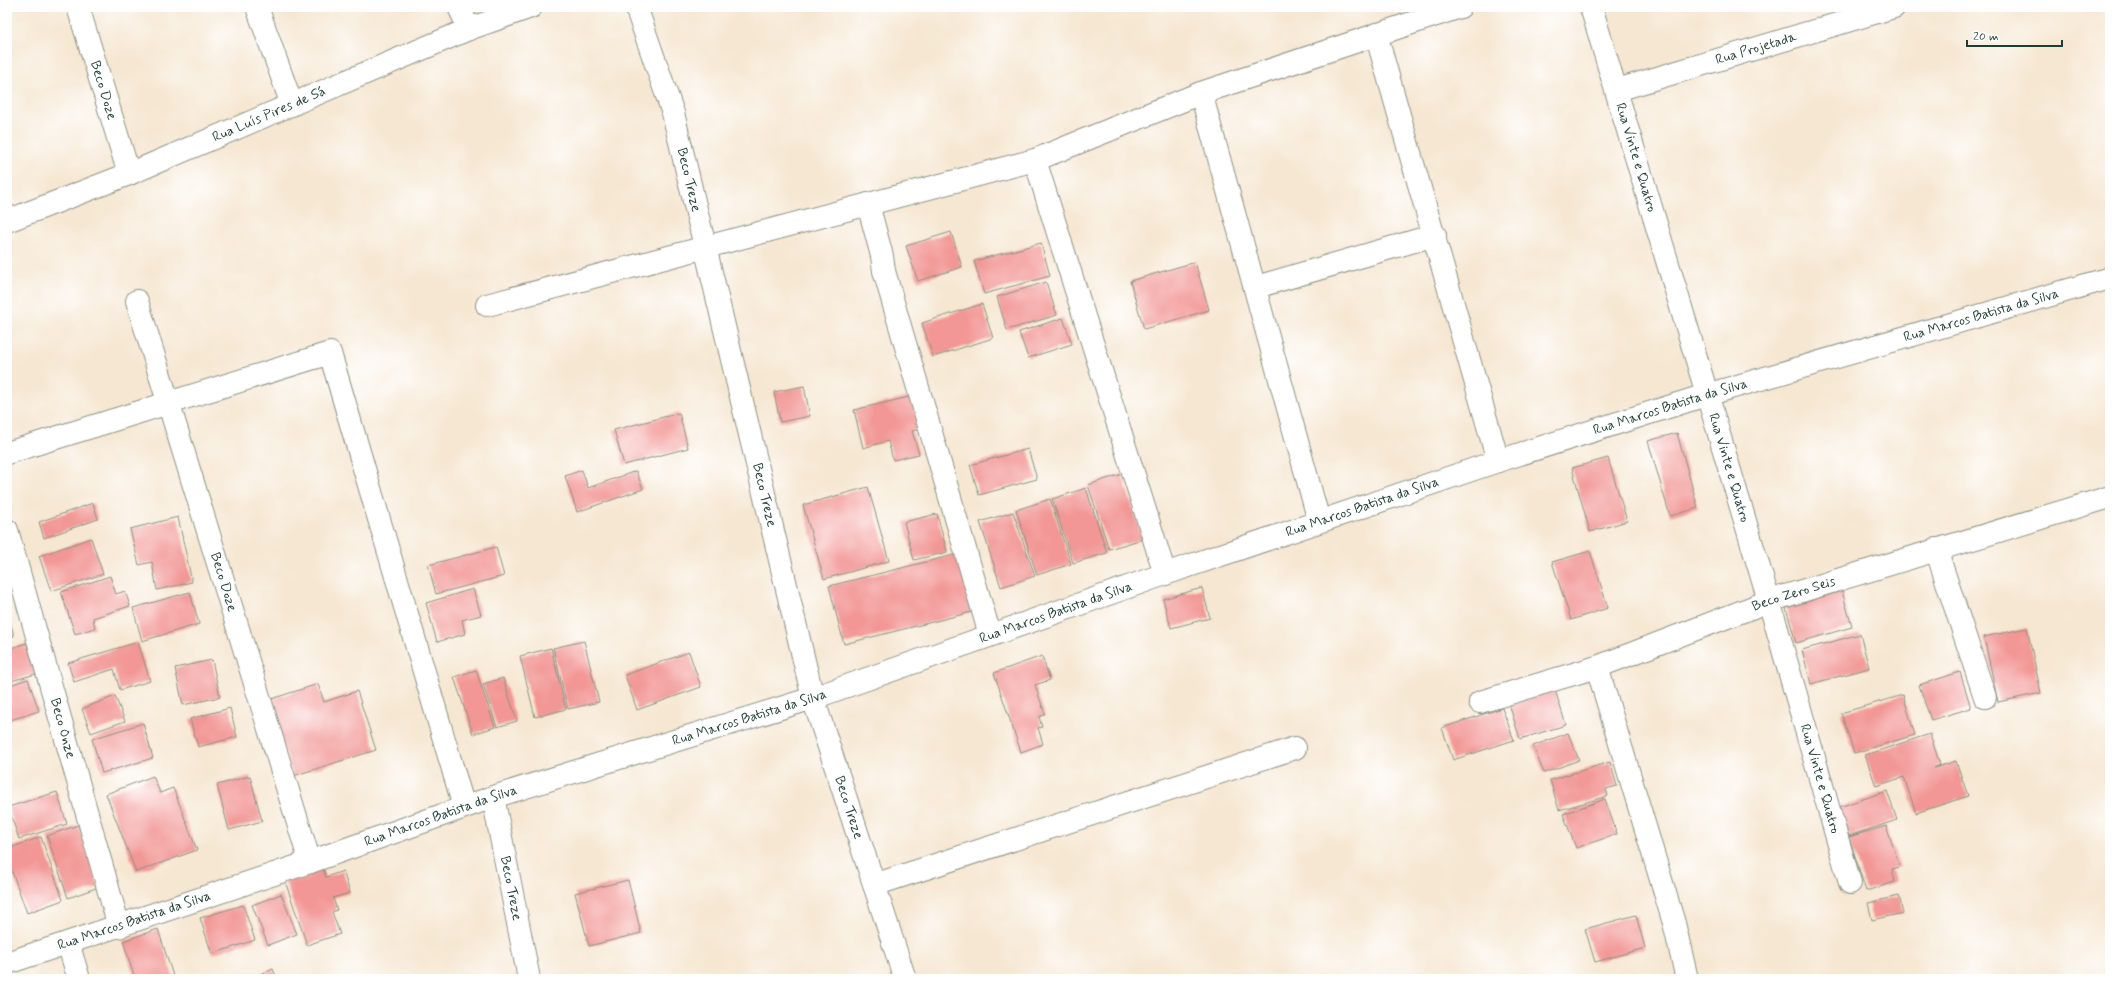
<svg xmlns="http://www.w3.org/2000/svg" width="2117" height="986" font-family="Mynerve,sans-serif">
  <rect width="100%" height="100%" fill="#fff"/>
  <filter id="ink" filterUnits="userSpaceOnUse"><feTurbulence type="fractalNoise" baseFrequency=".025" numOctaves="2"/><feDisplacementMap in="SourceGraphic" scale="8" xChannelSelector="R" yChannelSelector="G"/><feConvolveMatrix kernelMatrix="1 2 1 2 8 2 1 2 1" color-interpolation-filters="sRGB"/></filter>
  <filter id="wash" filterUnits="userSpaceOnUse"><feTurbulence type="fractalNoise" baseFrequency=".012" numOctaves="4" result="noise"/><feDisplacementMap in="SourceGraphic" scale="16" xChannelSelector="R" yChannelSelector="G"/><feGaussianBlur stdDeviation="0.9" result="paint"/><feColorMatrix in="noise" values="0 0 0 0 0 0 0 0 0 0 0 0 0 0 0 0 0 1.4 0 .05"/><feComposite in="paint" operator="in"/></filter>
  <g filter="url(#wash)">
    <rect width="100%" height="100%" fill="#f6e7d2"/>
    <g id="blocks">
      <g fill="#f29795">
        <polygon points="951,232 962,267 918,281 906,246"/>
        <polygon points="1041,243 1050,276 984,294 974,261"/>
        <polygon points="1195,262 1209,310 1144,329 1130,281"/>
        <polygon points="1046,282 1057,315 1007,330 997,297"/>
        <polygon points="982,304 993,338 933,357 922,323"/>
        <polygon points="1063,318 1072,344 1028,358 1019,332"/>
        <polygon points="804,386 810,416 780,422 774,392"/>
        <polygon points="913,396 921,429 912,431 919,454 893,460 888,441 863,448 854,410"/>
        <polygon points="679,413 688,448 624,465 614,430"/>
        <polygon points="1677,433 1698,508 1670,516 1648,441"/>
        <polygon points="1028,449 1037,479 979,495 970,465"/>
        <polygon points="1608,458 1627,521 1590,532 1572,468"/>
        <polygon points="582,470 588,488 636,471 643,489 577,512 565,476"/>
        <polygon points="1122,474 1143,539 1109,549 1088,485"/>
        <polygon points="868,487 889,561 824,579 803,505"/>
        <polygon points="1086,488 1107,553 1073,563 1052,499"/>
        <polygon points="1050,499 1071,564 1037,575 1016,510"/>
        <polygon points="93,503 98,519 44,538 39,522"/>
        <polygon points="1013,512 1035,576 1001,587 980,522"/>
        <polygon points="937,514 947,552 914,560 904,522"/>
        <polygon points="178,517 192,582 157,590 152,562 139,565 130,529"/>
        <polygon points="91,538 103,574 51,591 39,556"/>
        <polygon points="496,547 504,576 436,594 428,565"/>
        <polygon points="1590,551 1608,608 1571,620 1552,562"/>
        <polygon points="958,554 972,612 844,644 829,586"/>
        <polygon points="110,576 116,594 125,591 130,606 93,618 95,628 75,634 61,592"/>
        <polygon points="1202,588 1210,618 1171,628 1163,599"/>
        <polygon points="473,589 481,615 462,620 465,634 437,642 426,603"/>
        <polygon points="1842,591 1852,627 1796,643 1786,608"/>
        <polygon points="190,592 199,624 142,641 133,608"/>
        <polygon points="7,609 14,636 7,638"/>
        <polygon points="2027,628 2041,693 1998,702 1984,637"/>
        <polygon points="1860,634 1869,668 1811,684 1802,650"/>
        <polygon points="584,641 599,702 568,709 553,648"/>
        <polygon points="138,642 150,681 120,690 114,669 74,682 68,663"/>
        <polygon points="27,643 36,674 7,682 7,649"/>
        <polygon points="551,648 566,709 535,717 520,656"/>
        <polygon points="689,652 701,687 637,710 625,675"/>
        <polygon points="1042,656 1050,680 1035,685 1045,714 1039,717 1042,727 1038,728 1043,744 1021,752 994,673"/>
        <polygon points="212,660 220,697 183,705 175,668"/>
        <polygon points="476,670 495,727 473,734 454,677"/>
        <polygon points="1960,672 1971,708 1931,720 1919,685"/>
        <polygon points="503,678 517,721 497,727 483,684"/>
        <polygon points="28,679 39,711 7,721 7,686"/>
        <polygon points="318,684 324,702 357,691 376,750 293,776 268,700"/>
        <polygon points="1555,690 1566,725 1520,739 1509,704"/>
        <polygon points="1903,695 1915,735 1854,753 1841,713"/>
        <polygon points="115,696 125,721 91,733 82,709"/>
        <polygon points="230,708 237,737 198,747 190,719"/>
        <polygon points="1502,708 1514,740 1453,760 1442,728"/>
        <polygon points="143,723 153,758 102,773 92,739"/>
        <polygon points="1568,733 1579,760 1544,773 1533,746"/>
        <polygon points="1930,734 1940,765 1934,768 1956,761 1968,796 1916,813 1904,777 1876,786 1865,755"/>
        <polygon points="1610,762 1617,786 1606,789 1608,796 1559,810 1550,780"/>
        <polygon points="153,776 160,793 173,788 197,850 136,872 106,794"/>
        <polygon points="250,776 262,821 229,830 217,785"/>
        <polygon points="1887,791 1897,820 1849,836 1839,807"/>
        <polygon points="57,792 67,824 19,839 8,807"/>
        <polygon points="1605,799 1617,834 1576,848 1563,814"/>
        <polygon points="78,825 99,887 68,898 47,836"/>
        <polygon points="1886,826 1900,867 1892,869 1895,882 1866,891 1849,837"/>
        <polygon points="41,837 63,900 27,913 7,858 7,849"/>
        <polygon points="323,869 326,877 343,871 350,893 333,898 337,910 332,912 340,934 307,945 285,881"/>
        <polygon points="628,880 641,933 589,946 575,893"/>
        <polygon points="281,894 297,934 268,945 252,905"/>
        <polygon points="1899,896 1903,913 1872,920 1868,903"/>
        <polygon points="243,905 255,940 212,954 200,918"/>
        <polygon points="1636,915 1645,948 1595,962 1585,929"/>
        <polygon points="158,929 174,979 135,979 123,941"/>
        <polygon points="273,969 277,979 248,979"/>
      </g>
    </g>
  </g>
  <g filter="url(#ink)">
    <use href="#blocks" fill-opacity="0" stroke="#8a9283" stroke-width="1"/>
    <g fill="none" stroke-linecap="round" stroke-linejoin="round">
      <defs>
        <g id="minor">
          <path id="s1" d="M78,7L129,174"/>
          <polyline points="257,7 292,105"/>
          <polyline points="459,7 469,29"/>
          <path id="s2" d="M636,7L673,113L813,698L905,979"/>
          <path id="s3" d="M1591,7L1769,601L1850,883"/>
          <polyline points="1376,34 1498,461"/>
          <path id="s4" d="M1617,90L1894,7"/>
          <polyline points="1201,93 1319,521"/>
          <polyline points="1035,160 1165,574"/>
          <polyline points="868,204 882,256 884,271 990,635"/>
          <path id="s5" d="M7,221L129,174L469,29L531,7"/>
          <polyline points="1256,287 1435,235"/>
          <path id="s6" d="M137,301L310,862"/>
          <polyline points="487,305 1035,160 1201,93 1460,7"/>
          <polyline points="7,453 330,353 464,807"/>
          <path id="s7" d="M7,530L119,927"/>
          <polyline points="1936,549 1985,697"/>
          <polyline points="1597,667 1674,923 1687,979"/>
          <path id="s8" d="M1480,702L1597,667L1769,601L2110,497"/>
          <path id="s9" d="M493,797L529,979"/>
          <polyline points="874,885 1295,748"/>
          <polyline points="68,943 79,979"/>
          <path id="s10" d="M7,963L310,862L493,797L813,698L1165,574L1498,461L1706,395L2110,278"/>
        </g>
      </defs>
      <use href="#minor" stroke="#8a9283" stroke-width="24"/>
      <use href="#minor" stroke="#fff" stroke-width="22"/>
    </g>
  </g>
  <g text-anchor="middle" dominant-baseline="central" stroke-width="3.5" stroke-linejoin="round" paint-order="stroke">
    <g font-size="14" fill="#1f3d34" stroke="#fff">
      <text stroke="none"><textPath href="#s4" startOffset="145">Rua Projetada</textPath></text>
      <text stroke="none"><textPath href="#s1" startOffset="87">Beco Doze</textPath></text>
      <text stroke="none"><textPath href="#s5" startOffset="283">Rua Luís Pires de Sá</textPath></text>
      <text stroke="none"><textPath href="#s3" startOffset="157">Rua Vinte e Quatro</textPath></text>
      <text stroke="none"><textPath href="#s2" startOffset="181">Beco Treze</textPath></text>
      <text stroke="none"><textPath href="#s10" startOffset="2078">Rua Marcos Batista da Silva</textPath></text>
      <text stroke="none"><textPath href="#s10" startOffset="1754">Rua Marcos Batista da Silva</textPath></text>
      <text stroke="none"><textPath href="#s3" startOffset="481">Rua Vinte e Quatro</textPath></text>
      <text stroke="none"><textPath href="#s2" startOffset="505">Beco Treze</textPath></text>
      <text stroke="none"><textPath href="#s10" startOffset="1430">Rua Marcos Batista da Silva</textPath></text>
      <text stroke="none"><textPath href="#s6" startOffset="294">Beco Doze</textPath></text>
      <text stroke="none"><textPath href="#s8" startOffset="332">Beco Zero Seis</textPath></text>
      <text stroke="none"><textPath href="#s10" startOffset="1106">Rua Marcos Batista da Silva</textPath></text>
      <text stroke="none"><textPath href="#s10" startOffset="782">Rua Marcos Batista da Silva</textPath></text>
      <text stroke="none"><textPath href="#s7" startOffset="206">Beco Onze</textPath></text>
      <text stroke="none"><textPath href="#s3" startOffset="805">Rua Vinte e Quatro</textPath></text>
      <text stroke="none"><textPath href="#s2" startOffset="829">Beco Treze</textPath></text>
      <text stroke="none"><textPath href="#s10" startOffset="458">Rua Marcos Batista da Silva</textPath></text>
      <text stroke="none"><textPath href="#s9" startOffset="93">Beco Treze</textPath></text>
      <text stroke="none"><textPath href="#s10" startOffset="134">Rua Marcos Batista da Silva</textPath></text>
    </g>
  </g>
  <rect width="2117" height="986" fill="none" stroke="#fff" stroke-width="24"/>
  <path d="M1967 40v6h95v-6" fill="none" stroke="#1f3d34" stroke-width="2"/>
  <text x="1973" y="40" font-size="12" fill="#1f3d34" stroke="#ffffff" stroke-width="3" paint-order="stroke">20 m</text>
</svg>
